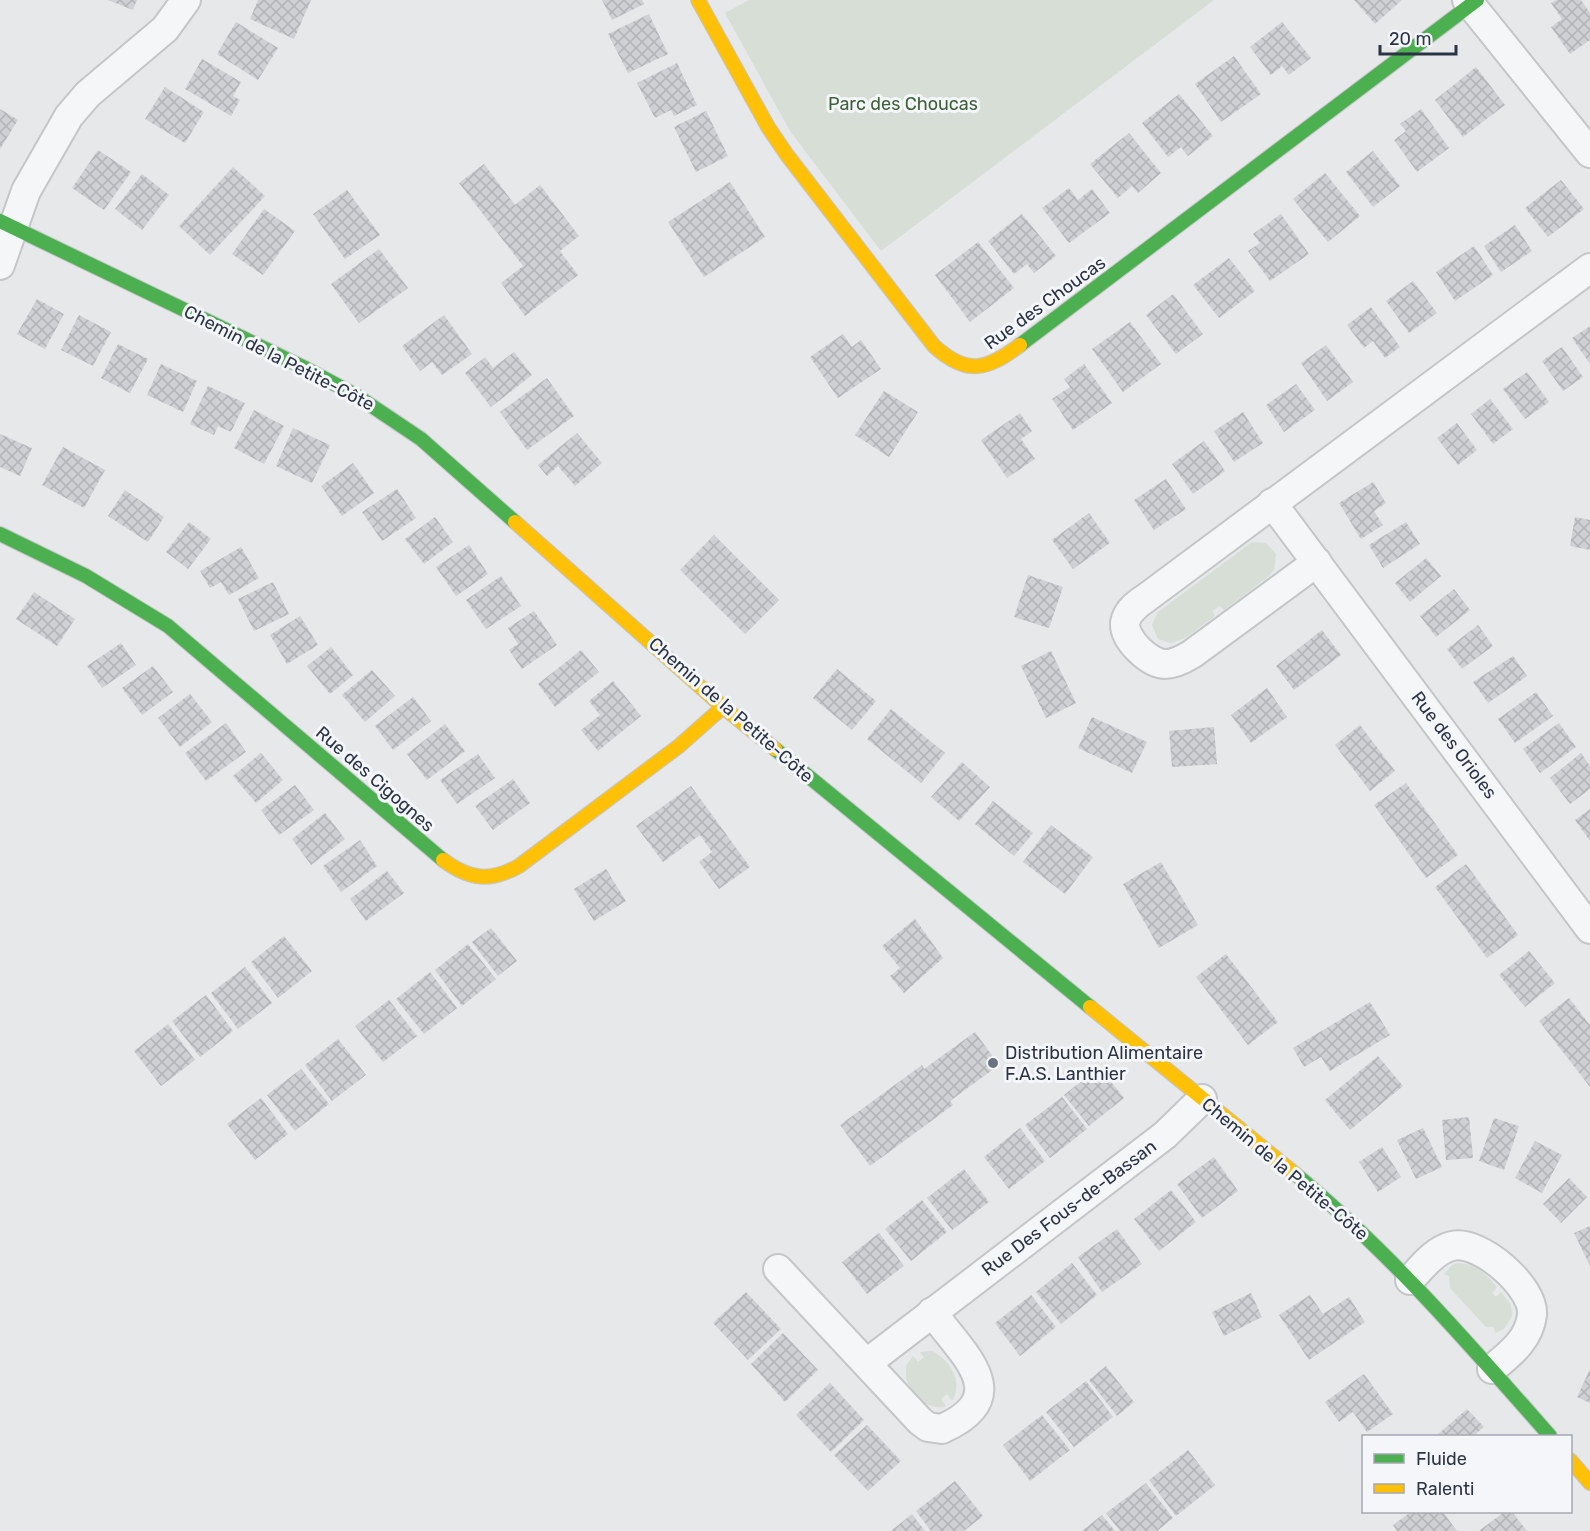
<svg xmlns="http://www.w3.org/2000/svg" width="1590" height="1531" font-family="Rubik,sans-serif">
  <defs>
    <pattern id="building-cross-hatch" width="8" height="8" patternUnits="userSpaceOnUse" patternTransform="scale(1.5)"><rect width="8" height="8" fill="#ced0d3"/><path d="M0 0l8 8M0 8l8-8" fill="none" stroke="#b1b3b6"/></pattern>
  </defs>
  <rect width="100%" height="100%" fill="#e6e8ea"/>
  <g fill="#d6ded6">
    <polygon points="749,0 1214,0 881,251 790,131 725,13"/>
    <polygon points="1252,542 1266,543 1276,554 1274,570 1269,576 1224,610 1220,606 1212,611 1215,616 1185,638 1171,643 1158,639 1152,625 1158,612"/>
    <path d="M1458,1263C1475,1264 1488,1275 1497,1287L1492,1293L1496,1297L1501,1292L1511,1305L1512,1316L1504,1329L1495,1333L1494,1327H1486L1450,1288L1449,1276L1444,1274L1452,1265Z"/>
    <path d="M932,1351C950,1360 964,1382 952,1401L947,1394L941,1399L946,1406C929,1412 912,1394 906,1379V1366L913,1356L918,1362L924,1357L920,1352Z"/>
  </g>
  <g fill="url(#building-cross-hatch)">
    <polygon points="108,0 137,0 133,10"/>
    <polygon points="258,0 311,0 294,39 250,19"/>
    <polygon points="602,0 642,0 644,4 612,20"/>
    <polygon points="1354,0 1402,0 1375,24"/>
    <polygon points="1556,0 1581,0 1590,13 1590,40 1570,54 1551,27 1562,19 1551,3"/>
    <polygon points="649,14 668,54 628,73 608,34"/>
    <polygon points="236,22 278,48 258,80 217,54"/>
    <polygon points="1282,22 1311,58 1289,75 1282,66 1271,75 1250,47"/>
    <polygon points="1234,56 1261,94 1221,122 1195,84"/>
    <polygon points="202,59 241,82 233,96 240,100 231,116 185,89"/>
    <polygon points="677,63 697,105 674,116 671,110 655,118 637,83"/>
    <polygon points="1476,67 1505,105 1463,137 1435,100"/>
    <polygon points="165,87 204,112 185,143 145,119"/>
    <polygon points="1179,94 1213,136 1188,156 1181,147 1168,157 1142,123"/>
    <polygon points="0,109 18,120 0,149"/>
    <polygon points="1421,109 1449,148 1417,172 1394,140 1406,131 1400,124"/>
    <polygon points="706,111 728,156 696,172 674,127"/>
    <polygon points="1129,133 1161,173 1138,193 1132,186 1118,198 1090,164"/>
    <polygon points="98,150 131,172 104,210 72,188"/>
    <polygon points="1373,151 1400,186 1373,207 1346,172"/>
    <polygon points="484,164 515,205 540,185 579,236 560,251 578,275 525,316 501,283 523,266 459,183"/>
    <polygon points="233,167 265,196 210,255 179,226"/>
    <polygon points="1325,173 1360,216 1328,242 1293,199"/>
    <polygon points="142,174 169,195 142,230 115,209"/>
    <polygon points="1561,180 1584,209 1548,237 1525,208"/>
    <polygon points="730,182 765,237 704,277 668,222"/>
    <polygon points="1069,188 1078,200 1092,189 1110,213 1069,243 1042,208"/>
    <polygon points="347,190 380,235 345,259 313,214"/>
    <polygon points="264,209 295,231 263,275 232,254"/>
    <polygon points="1022,214 1056,256 1034,273 1027,264 1014,274 988,241"/>
    <polygon points="1281,214 1309,254 1270,281 1248,251 1260,243 1253,234"/>
    <polygon points="1515,225 1532,251 1501,272 1484,246"/>
    <polygon points="978,242 1014,288 970,322 935,275"/>
    <polygon points="1474,246 1493,275 1455,301 1436,272"/>
    <polygon points="379,249 408,288 359,323 331,284"/>
    <polygon points="1229,258 1255,291 1219,318 1193,285"/>
    <polygon points="1413,281 1437,313 1409,333 1386,301"/>
    <polygon points="1173,294 1203,334 1176,354 1146,315"/>
    <polygon points="37,299 64,314 45,349 17,334"/>
    <polygon points="1371,307 1400,347 1385,358 1373,341 1364,348 1347,325"/>
    <polygon points="79,315 111,332 93,366 61,350"/>
    <polygon points="444,315 472,354 442,375 432,362 420,371 402,346"/>
    <polygon points="1130,322 1161,364 1123,392 1092,349"/>
    <polygon points="1590,326 1590,364 1572,338"/>
    <polygon points="843,334 852,347 861,340 881,369 838,398 810,357"/>
    <polygon points="118,344 148,359 130,393 101,378"/>
    <polygon points="1326,345 1353,382 1327,401 1301,363"/>
    <polygon points="1562,347 1583,377 1563,391 1542,361"/>
    <polygon points="514,352 532,375 491,407 465,373 485,357 493,368"/>
    <polygon points="161,364 197,381 183,412 147,395"/>
    <polygon points="1084,364 1112,403 1073,430 1052,399 1070,387 1064,379"/>
    <polygon points="1527,372 1549,402 1525,419 1503,389"/>
    <polygon points="547,378 574,416 527,450 500,412"/>
    <polygon points="1296,384 1315,410 1284,432 1266,405"/>
    <polygon points="208,386 245,403 231,432 218,426 214,435 190,424"/>
    <polygon points="884,391 918,412 889,457 855,435"/>
    <polygon points="1490,399 1513,429 1493,444 1471,414"/>
    <polygon points="254,410 284,426 264,464 234,448"/>
    <polygon points="1243,412 1263,443 1234,462 1214,431"/>
    <polygon points="1020,413 1032,431 1021,439 1035,459 1007,478 981,440"/>
    <polygon points="1457,423 1477,450 1458,465 1437,438"/>
    <polygon points="293,428 330,445 312,483 276,466"/>
    <polygon points="577,433 602,463 575,486 558,466 547,476 538,465"/>
    <polygon points="0,434 32,448 20,476 0,467"/>
    <polygon points="1204,441 1225,471 1193,494 1172,464"/>
    <polygon points="63,447 105,470 84,508 42,485"/>
    <polygon points="353,463 374,493 342,516 321,486"/>
    <polygon points="1166,479 1186,509 1154,530 1134,500"/>
    <polygon points="1373,482 1386,503 1374,511 1383,525 1361,539 1339,503"/>
    <polygon points="397,489 416,518 382,541 362,512"/>
    <polygon points="125,490 164,517 148,542 108,516"/>
    <polygon points="1089,513 1110,543 1073,569 1052,540"/>
    <polygon points="435,517 453,542 424,564 405,539"/>
    <polygon points="1575,517 1590,520 1590,550 1570,546"/>
    <polygon points="189,522 211,539 188,569 166,552"/>
    <polygon points="1406,522 1420,544 1383,568 1369,545"/>
    <polygon points="714,535 779,600 745,634 680,570"/>
    <polygon points="469,545 488,574 456,596 436,567"/>
    <polygon points="241,547 259,578 229,595 221,582 210,588 200,571"/>
    <polygon points="1426,558 1441,576 1410,602 1395,583"/>
    <polygon points="1028,575 1063,587 1049,628 1014,617"/>
    <polygon points="501,576 521,606 486,629 466,600"/>
    <polygon points="273,582 289,614 254,631 238,599"/>
    <polygon points="1454,589 1470,610 1436,637 1420,616"/>
    <polygon points="34,592 75,619 57,646 16,619"/>
    <polygon points="534,611 557,645 522,669 509,650 518,644 508,628"/>
    <polygon points="300,616 318,645 287,664 270,635"/>
    <polygon points="1478,625 1493,646 1462,669 1447,649"/>
    <polygon points="1322,630 1341,655 1294,690 1276,666"/>
    <polygon points="121,643 136,665 102,688 87,666"/>
    <polygon points="331,647 353,675 330,694 307,666"/>
    <polygon points="581,650 599,672 555,707 538,684"/>
    <polygon points="1051,651 1076,703 1046,718 1021,666"/>
    <polygon points="1513,656 1527,676 1488,703 1473,682"/>
    <polygon points="153,666 173,692 142,715 122,688"/>
    <polygon points="837,669 876,701 852,730 813,698"/>
    <polygon points="372,670 395,696 365,722 342,695"/>
    <polygon points="613,681 641,716 598,751 581,730 600,715 589,701"/>
    <polygon points="1267,688 1287,717 1251,743 1231,715"/>
    <polygon points="1536,692 1553,716 1515,743 1498,719"/>
    <polygon points="190,694 212,722 180,747 158,718"/>
    <polygon points="413,697 431,721 393,750 375,726"/>
    <polygon points="891,709 945,753 921,783 867,739"/>
    <polygon points="1092,717 1147,742 1132,773 1078,748"/>
    <polygon points="226,723 246,752 206,781 185,753"/>
    <polygon points="1559,723 1576,747 1540,773 1523,749"/>
    <polygon points="445,724 465,751 427,780 407,754"/>
    <polygon points="1360,725 1395,771 1370,791 1335,745"/>
    <polygon points="1214,727 1217,764 1172,767 1169,731"/>
    <polygon points="261,753 283,780 256,803 233,776"/>
    <polygon points="1581,753 1590,766 1590,789 1570,804 1550,778"/>
    <polygon points="478,754 495,778 457,804 440,780"/>
    <polygon points="962,762 990,787 959,821 931,797"/>
    <polygon points="513,779 530,803 493,830 475,806"/>
    <polygon points="1406,783 1458,855 1426,878 1374,805"/>
    <polygon points="295,785 314,810 279,835 261,810"/>
    <polygon points="691,786 750,867 719,889 699,862 712,852 700,835 663,862 636,826"/>
    <polygon points="993,801 1033,833 1014,856 975,824"/>
    <polygon points="1590,809 1590,841 1575,820"/>
    <polygon points="325,813 345,839 311,865 292,839"/>
    <polygon points="1051,825 1093,857 1065,894 1023,862"/>
    <polygon points="360,840 377,866 341,892 323,866"/>
    <polygon points="1161,862 1198,925 1159,948 1123,884"/>
    <polygon points="1466,864 1518,935 1487,958 1435,887"/>
    <polygon points="606,869 626,901 594,921 574,889"/>
    <polygon points="387,871 404,893 366,921 350,899"/>
    <polygon points="915,919 943,958 904,993 890,976 900,968 882,946"/>
    <polygon points="491,928 517,961 498,976 472,942"/>
    <polygon points="284,936 312,971 278,998 251,962"/>
    <polygon points="468,944 496,979 462,1006 435,970"/>
    <polygon points="1529,951 1555,983 1525,1007 1499,975"/>
    <polygon points="1226,954 1278,1022 1248,1045 1196,977"/>
    <polygon points="245,967 272,1003 238,1029 211,993"/>
    <polygon points="430,972 457,1008 424,1034 396,999"/>
    <polygon points="206,995 233,1031 200,1057 172,1021"/>
    <polygon points="1569,998 1590,1025 1590,1087 1539,1021"/>
    <polygon points="389,1000 417,1036 383,1062 355,1026"/>
    <polygon points="1370,1002 1390,1035 1330,1071 1321,1057 1304,1067 1293,1048"/>
    <polygon points="168,1024 195,1060 161,1086 134,1051"/>
    <polygon points="975,1032 999,1065 950,1101 953,1105 870,1166 840,1125 922,1065 924,1069"/>
    <polygon points="338,1039 366,1075 332,1101 305,1065"/>
    <polygon points="1378,1056 1403,1086 1350,1130 1325,1100"/>
    <polygon points="1099,1067 1124,1098 1089,1126 1064,1095"/>
    <polygon points="301,1069 329,1104 295,1131 267,1095"/>
    <polygon points="1062,1097 1087,1129 1050,1158 1025,1125"/>
    <polygon points="261,1098 288,1134 255,1160 227,1124"/>
    <polygon points="1469,1117 1473,1158 1446,1160 1442,1120"/>
    <polygon points="1494,1118 1519,1126 1504,1170 1479,1161"/>
    <polygon points="1020,1128 1045,1161 1009,1189 984,1157"/>
    <polygon points="1423,1128 1442,1167 1416,1179 1397,1140"/>
    <polygon points="1535,1141 1562,1155 1542,1193 1515,1178"/>
    <polygon points="1382,1147 1401,1177 1378,1192 1359,1162"/>
    <polygon points="1214,1157 1238,1191 1202,1218 1177,1184"/>
    <polygon points="964,1169 989,1202 952,1230 927,1198"/>
    <polygon points="1569,1178 1587,1197 1561,1223 1543,1204"/>
    <polygon points="1171,1190 1196,1222 1159,1251 1134,1219"/>
    <polygon points="922,1200 947,1232 911,1261 885,1229"/>
    <polygon points="1590,1226 1590,1266 1574,1233"/>
    <polygon points="1117,1229 1142,1264 1102,1292 1078,1257"/>
    <polygon points="879,1233 904,1266 867,1294 842,1262"/>
    <polygon points="1072,1263 1097,1295 1061,1324 1036,1292"/>
    <polygon points="746,1292 781,1329 748,1360 713,1323"/>
    <polygon points="1251,1293 1262,1317 1224,1336 1212,1312"/>
    <polygon points="1031,1295 1056,1327 1020,1356 995,1323"/>
    <polygon points="1310,1295 1323,1314 1349,1297 1365,1322 1309,1360 1279,1315"/>
    <polygon points="783,1333 818,1370 785,1402 751,1364"/>
    <polygon points="1106,1366 1134,1402 1117,1416 1089,1380"/>
    <polygon points="1590,1369 1590,1403 1577,1397"/>
    <polygon points="1364,1374 1393,1414 1367,1432 1353,1412 1339,1422 1325,1402"/>
    <polygon points="1086,1381 1113,1417 1074,1447 1046,1412"/>
    <polygon points="830,1383 864,1420 831,1452 796,1415"/>
    <polygon points="1467,1409 1484,1427 1473,1436 1436,1436"/>
    <polygon points="1042,1415 1070,1450 1030,1481 1003,1445"/>
    <polygon points="867,1425 901,1461 868,1491 834,1455"/>
    <polygon points="1188,1450 1215,1485 1176,1516 1149,1480"/>
    <polygon points="955,1481 983,1516 964,1531 931,1531 916,1511"/>
    <polygon points="1146,1483 1173,1518 1157,1531 1120,1531 1106,1513"/>
    <polygon points="1411,1512 1443,1512 1457,1531 1397,1531 1393,1525"/>
    <polygon points="1504,1512 1512,1512 1527,1531 1479,1531"/>
    <polygon points="912,1514 925,1531 891,1531"/>
    <polygon points="1102,1515 1115,1531 1082,1531"/>
  </g>
  <g fill="none" stroke-linecap="round" stroke-linejoin="round">
    <defs>
      <g id="street">
        <polyline points="1467,0 1590,153"/>
        <polyline points="0,265 26,191 69,116 88,94 165,29 186,0"/>
        <polyline points="1272,503 1590,929"/>
        <path d="M1317,562L1192,654C1184,659 1175,664 1165,664C1150,664 1124,640 1125,623C1127,611 1137,604 1146,598L1590,268"/>
        <path d="M778,1269L920,1421L928,1427L942,1429C1016,1396 962,1354 932,1312"/>
        <path d="M1410,1280C1422,1267 1435,1250 1452,1246C1480,1239 1535,1288 1532,1315C1529,1340 1510,1354 1492,1369"/>
        <polyline points="867,1363 1165,1135 1202,1099"/>
      </g>
      <g id="fast">
        <polyline points="0,221 305,368 357,396 421,439 515,522"/>
        <polyline points="1020,345 1477,0"/>
        <polyline points="0,534 86,576 168,626 443,860"/>
        <polyline points="775,749 1090,1007"/>
        <path d="M1294,1173C1389,1251 1469,1344 1550,1436"/>
      </g>
      <g id="slow">
        <path d="M698,0L768,127L787,155L934,346C967,376 987,370 1020,345"/>
        <polyline points="515,522 723,707 775,749"/>
        <path d="M443,860C470,880 490,882 519,866L679,746L723,707"/>
        <polyline points="1090,1007 1294,1173"/>
        <polyline points="1570,1460 1590,1483"/>
      </g>
    </defs>
    <use href="#street" stroke="#c4c6c8" stroke-width="32"/>
    <use href="#fast" stroke="#c4c6c8" stroke-width="16"/>
    <use href="#slow" stroke="#c4c6c8" stroke-width="16"/>
    <use href="#street" stroke="#f5f6f7" stroke-width="28"/>
    <use href="#fast" stroke="#4caf50" stroke-width="14"/>
    <use href="#slow" stroke="#ffc107" stroke-width="14"/>
  </g>
  <circle fill="#6c737f" stroke="#f4f6f9" stroke-width="2" cx="993" cy="1063" r="6"/>
  <g text-anchor="middle" dominant-baseline="central" stroke-width="6" stroke-linejoin="round" paint-order="stroke">
    <g font-size="18" fill="#3f6138" stroke="#f4f6f9">
      <text x="903" y="104">Parc des Choucas</text>
    </g>
    <g font-size="18" fill="#2b3445" stroke="#f4f6f9">
      <text transform="translate(1045 303) rotate(-36)">Rue des Choucas</text>
      <text transform="translate(279 358) rotate(27)">Chemin de la Petite-Côte</text>
      <text transform="translate(731 710) rotate(41)">Chemin de la Petite-Côte</text>
      <text transform="translate(1454 745) rotate(53)">Rue des Orioles</text>
      <text transform="translate(375 779) rotate(41)">Rue des Cigognes</text>
      <text transform="translate(1285 1169) rotate(40)">Chemin de la Petite-Côte</text>
      <text transform="translate(1069 1208) rotate(-37)">Rue Des Fous-de-Bassan</text>
    </g>
    <g font-size="18" fill="#2b3445" stroke="#f4f6f9" text-anchor="start">
      <text x="1005" y="1053">Distribution Alimentaire<tspan x="1005" dy="21">F.A.S. Lanthier</tspan></text>
    </g>
  </g>
  <rect x="1362" y="1435" width="210" height="78" fill="#f4f6f9" stroke="#a4a8b1" stroke-width="1.5"/>
  <rect x="1374" y="1454" width="30" height="9" fill="#4caf50" stroke="#a4a8b1" stroke-width="1.5"/>
  <text x="1416" y="1465" font-size="18" fill="#2b3445">Fluide</text>
  <rect x="1374" y="1484" width="30" height="9" fill="#ffc107" stroke="#a4a8b1" stroke-width="1.5"/>
  <text x="1416" y="1495" font-size="18" fill="#2b3445">Ralenti</text>
  <path d="M1380 45v9h76v-9" fill="none" stroke="#2b3445" stroke-width="3"/>
  <text x="1389" y="45" font-size="18" fill="#2b3445" stroke="#f4f6f9" stroke-width="4.5" paint-order="stroke">20 m</text>
</svg>
